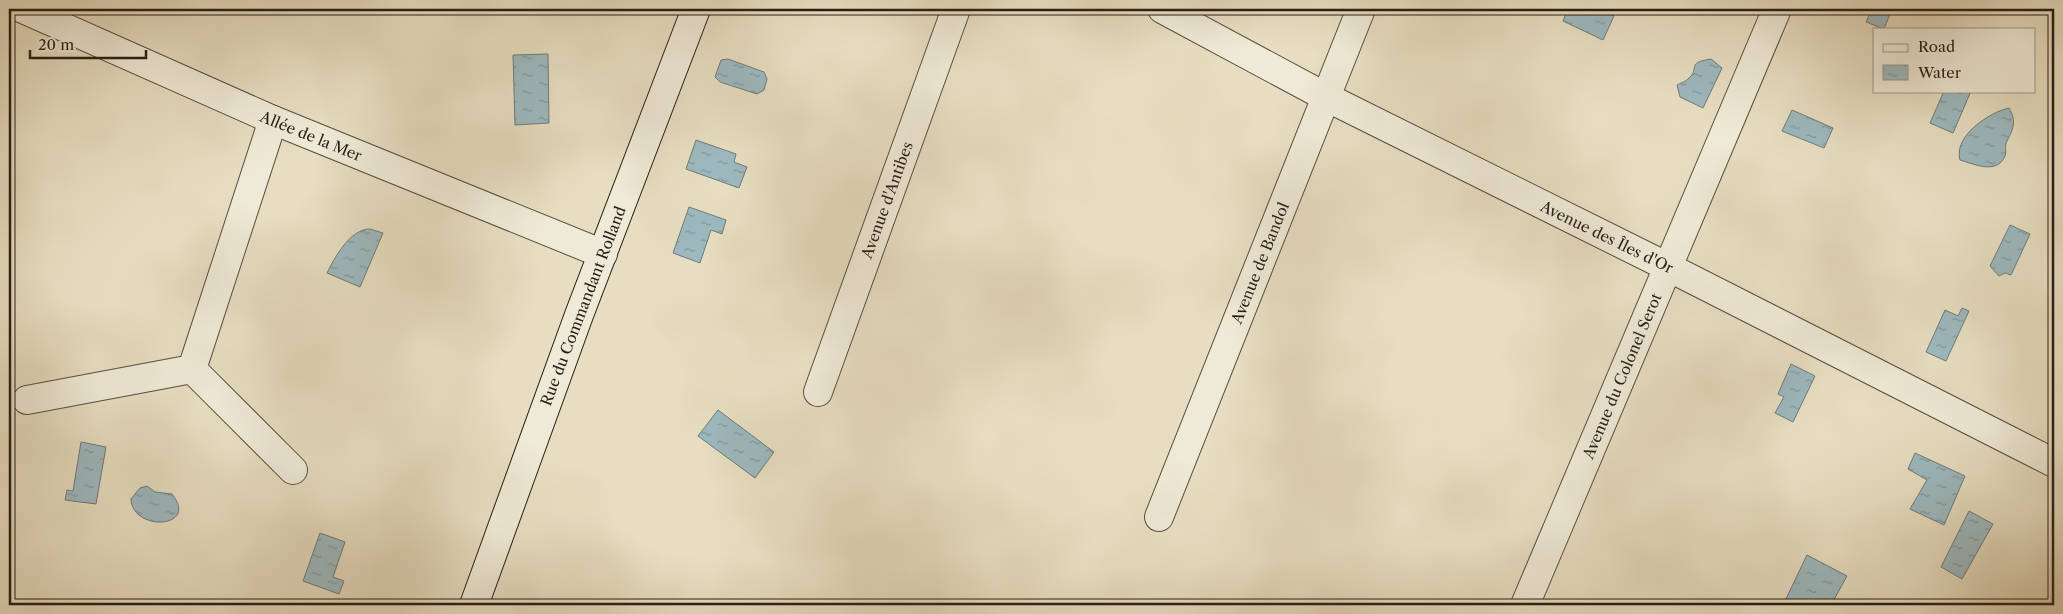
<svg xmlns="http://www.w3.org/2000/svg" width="2063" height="614" font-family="'Libre Caslon Text',serif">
  <defs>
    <pattern id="water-ripples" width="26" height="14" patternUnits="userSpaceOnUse" patternTransform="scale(1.25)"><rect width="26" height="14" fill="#9db9bf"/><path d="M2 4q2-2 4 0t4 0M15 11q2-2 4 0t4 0" fill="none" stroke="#80969a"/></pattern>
  </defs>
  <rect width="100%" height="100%" fill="#e7dec1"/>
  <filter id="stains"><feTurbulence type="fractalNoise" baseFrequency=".004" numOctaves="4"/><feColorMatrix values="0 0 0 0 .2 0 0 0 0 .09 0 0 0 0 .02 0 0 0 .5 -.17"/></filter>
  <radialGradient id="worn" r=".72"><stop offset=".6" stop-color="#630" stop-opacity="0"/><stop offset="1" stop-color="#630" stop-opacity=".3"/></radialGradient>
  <g fill="url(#water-ripples)" stroke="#6e7b7c">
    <polygon points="1568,9 1599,9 1614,16 1603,40 1563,21"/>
    <polygon points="1872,9 1892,9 1884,29 1866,22"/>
    <polygon points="548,54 549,123 515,125 513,55"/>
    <polygon points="728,59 764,72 767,79 764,90 757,94 720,82 715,77 721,60"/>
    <path d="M1711,59L1722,68L1703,108L1680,97L1677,85C1680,83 1685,82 1688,79C1701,68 1685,63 1711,59Z"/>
    <polygon points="1944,91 1971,91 1953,133 1930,123"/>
    <path d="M2009,108C2017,122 2013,129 2007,141C2004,146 2007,151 2005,156C1997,175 1974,164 1960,160C1953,136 1990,112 2009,108Z"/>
    <polygon points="1792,110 1833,128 1824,148 1782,131"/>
    <polygon points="696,140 736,154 734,162 747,167 739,188 686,169"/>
    <polygon points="689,207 726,220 722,234 711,230 700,263 673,253"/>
    <polygon points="2010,225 2030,234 2011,275 2005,273 1999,276 1990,266"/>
    <path d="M370,229L383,233L360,287L327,273C335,257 350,229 370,229Z"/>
    <polygon points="1962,308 1969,311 1946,361 1926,352 1945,310 1958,316"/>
    <polygon points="1791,364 1815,376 1793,422 1775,413 1784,397 1778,394"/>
    <polygon points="718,410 774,452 755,478 698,436"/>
    <polygon points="81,442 106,447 96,504 65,500 67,490 73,491"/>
    <polygon points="1915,453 1965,476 1944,525 1910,509 1927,480 1908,469"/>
    <path d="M147,486L155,492L172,494C200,529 132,532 131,499L140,488Z"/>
    <polygon points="1969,511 1993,524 1962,579 1941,567"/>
    <polygon points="320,533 345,542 333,577 344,581 339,594 303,581"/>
    <polygon points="1807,555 1847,576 1831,605 1783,605"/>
  </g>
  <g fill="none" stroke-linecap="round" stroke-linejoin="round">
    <defs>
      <g id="street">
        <polyline points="23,9 273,120 603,254"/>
        <polyline points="1162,9 1326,97 1668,267 2054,463"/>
        <polyline points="192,369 293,470"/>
        <polyline points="818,392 956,9"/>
        <polyline points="27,400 192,369 273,120"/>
        <polyline points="1159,517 1361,9"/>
        <polyline points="1525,605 1777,9"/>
      </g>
      <polyline id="secondary" points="474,605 579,315 696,9"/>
    </defs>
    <use href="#street" stroke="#584e42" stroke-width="30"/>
    <use href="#secondary" stroke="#281e17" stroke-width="30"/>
    <use href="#street" stroke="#efead7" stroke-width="28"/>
    <use href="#secondary" stroke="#efead7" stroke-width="28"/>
  </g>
  <g text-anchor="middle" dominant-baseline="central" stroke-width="4.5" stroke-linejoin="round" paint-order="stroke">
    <g font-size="15" fill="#281e17" stroke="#efead7">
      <text transform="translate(311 136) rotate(22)">Allée de la Mer</text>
      <text transform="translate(887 200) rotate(-70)">Avenue d'Antibes</text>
      <text transform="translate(1607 237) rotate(26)">Avenue des Îles d'Or</text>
      <text transform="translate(1260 263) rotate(-68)">Avenue de Bandol</text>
      <text transform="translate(583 306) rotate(-69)">Rue du Commandant Rolland</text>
      <text transform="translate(1622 376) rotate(-67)">Avenue du Colonel Serot</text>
    </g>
  </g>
  <rect width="2063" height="614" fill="none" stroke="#e7dec1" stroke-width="30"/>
  <rect x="10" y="10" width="2043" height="594" fill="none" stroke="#281e17" stroke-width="2.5"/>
  <rect x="15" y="15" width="2033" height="584" fill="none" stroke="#281e17"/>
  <rect x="1873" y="28" width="162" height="65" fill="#efead7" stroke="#9f988a"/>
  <rect x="1883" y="44" width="25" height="8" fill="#efead7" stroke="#9f988a"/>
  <text x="1918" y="52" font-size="15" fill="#281e17">Road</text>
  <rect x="1883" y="65" width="25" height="15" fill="url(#water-ripples)" stroke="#9f988a"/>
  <text x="1918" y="78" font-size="15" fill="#281e17">Water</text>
  <path d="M30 50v8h116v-8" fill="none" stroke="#281e17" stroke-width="2.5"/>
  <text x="38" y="50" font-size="15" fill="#281e17" stroke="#efead7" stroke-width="4" paint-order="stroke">20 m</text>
  <rect width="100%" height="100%" filter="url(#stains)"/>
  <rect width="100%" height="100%" fill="url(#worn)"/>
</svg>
